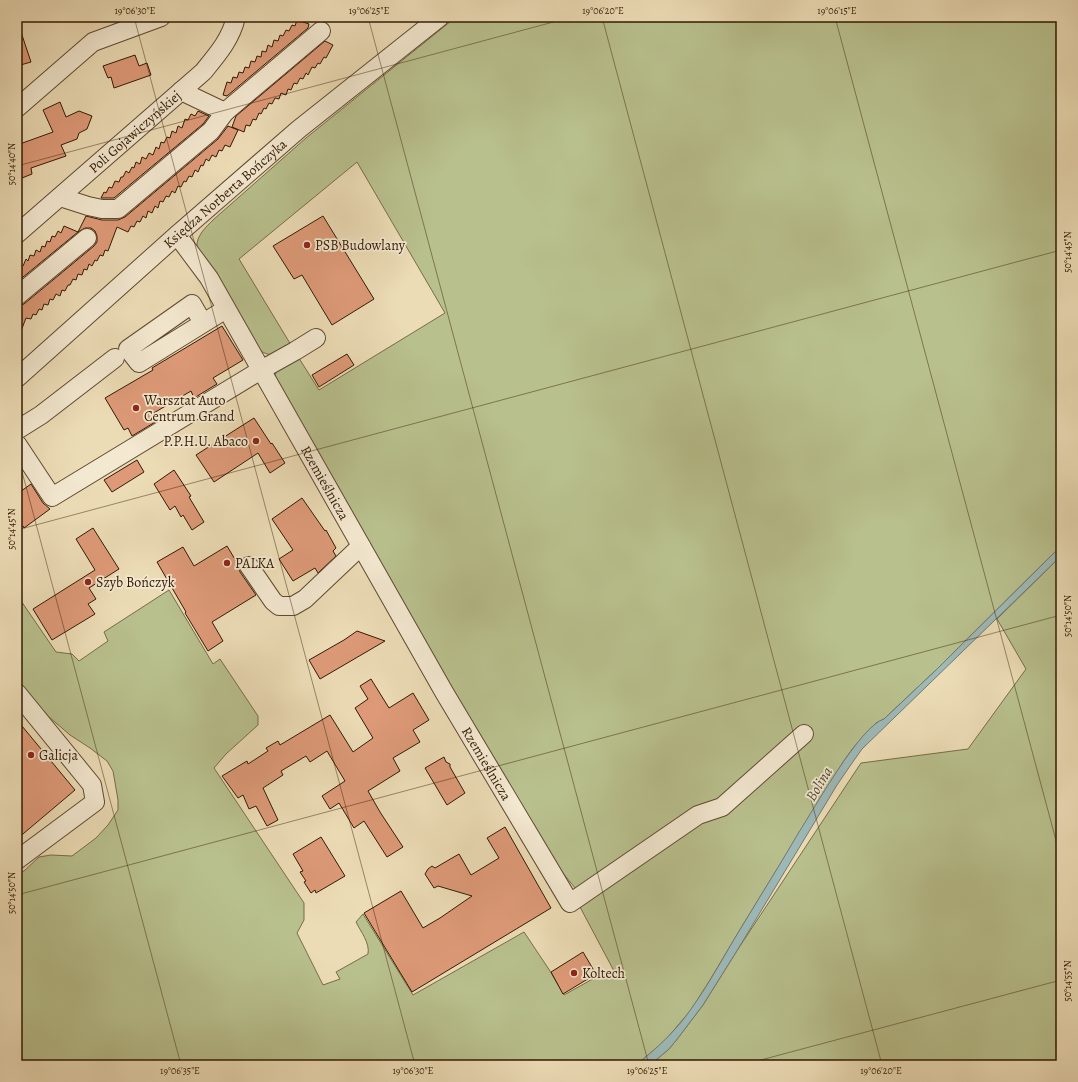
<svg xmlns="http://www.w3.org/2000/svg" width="1078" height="1082" font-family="Alegreya,serif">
  <rect width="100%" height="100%" fill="#ecdcb6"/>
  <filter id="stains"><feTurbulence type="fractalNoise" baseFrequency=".005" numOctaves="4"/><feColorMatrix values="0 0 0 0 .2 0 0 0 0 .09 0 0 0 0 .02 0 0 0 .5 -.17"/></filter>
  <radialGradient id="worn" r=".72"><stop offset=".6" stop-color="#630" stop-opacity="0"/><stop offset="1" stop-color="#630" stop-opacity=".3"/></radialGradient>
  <g fill="#b8c08d" stroke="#756d48">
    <path d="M456,17H1061V546L936,670L884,719L876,723L868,731L853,748L843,762L744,923L710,980L691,1010L668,1037L659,1046L636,1065H17V874L24,871L39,857L51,855L72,856L96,838L108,825L118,810V800L113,771L107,761L90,748L70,735L48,716L17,681V595L56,652L72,654L79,661L108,641L104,632L169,590L213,664L220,659L258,716V725L226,754L214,768L304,903V920L297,933L323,985L340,979L336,972L368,954C370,943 361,932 356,922L363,914L413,995L524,932L550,971L564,995L598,976L614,971L580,907L585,900L552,860L506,784L275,378C275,366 289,361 297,355L319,390L445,313L357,162L239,259L291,345C280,351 273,359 261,351L197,247C196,236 206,227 213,220L306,138Z"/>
    <polygon points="1061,556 1061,1065 650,1065 669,1049 678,1038 703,1005 738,949 861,763 968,749 1026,669 997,619"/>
  </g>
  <path fill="#9db9b8" stroke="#727970" d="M1061,546V556L862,749L850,766L837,785L738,949L703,1005L678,1038L669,1049L650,1065H636C657,1048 676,1031 691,1009C711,981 726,952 744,923C762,893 781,863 799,832C814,809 860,726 884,719L936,670Z"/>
  <g fill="#de9a78" stroke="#321a03">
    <polygon points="297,20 309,24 308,28 227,96 223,95 227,82 231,83 233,77 237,78 239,72 243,73 245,67 249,68 251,61 255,62 257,56 261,57 262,51 266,52 268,45 272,47 274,40 278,41 280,35 283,36 286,30 289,31 292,25 295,26"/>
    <polygon points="17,26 19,26 31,62 17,66"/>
    <polygon points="325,41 333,45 326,58 324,57 320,64 318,63 315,68 312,67 308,75 306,73 303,79 300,78 297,84 294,83 291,90 288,89 286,95 281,93 279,99 275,98 272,104 269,103 266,109 264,108 261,114 259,113 256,120 253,119 250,126 246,125 244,132 232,127 236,116"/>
    <polygon points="135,55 139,66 147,63 151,75 114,88 111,77 108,78 103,66"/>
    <polygon points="60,102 66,117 79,111 92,116 87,129 79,133 77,139 61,145 66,156 31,168 32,174 17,180 17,145 53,132 43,110"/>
    <polygon points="198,111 209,116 203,124 114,198 101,198 104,192 106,193 109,187 112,188 115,181 119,182 121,177 123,177 126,171 129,173 132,167 134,168 136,162 140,164 142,157 146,159 149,153 153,155 156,147 159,149 161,142 164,143 167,137 170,138 172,131 176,133 178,126 182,128 185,119 188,120 191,114 195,116"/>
    <polygon points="228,126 238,130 230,147 225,145 222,151 219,150 216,157 212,155 209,161 206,159 203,166 201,165 198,172 195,170 192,177 189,176 186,182 184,181 181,187 178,186 175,193 172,191 169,197 166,196 163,202 160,201 158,208 155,206 152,213 148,211 146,218 143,216 140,222 137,221 134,227 131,226 128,232 117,227 108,251 105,250 103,256 100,255 97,261 95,260 92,266 89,264 87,270 84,269 82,275 78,274 76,280 73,279 70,285 68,285 65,291 62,290 60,296 56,294 53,300 50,299 48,305 44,304 42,310 39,309 36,315 33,314 31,319 26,318 18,339 17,339 17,306 24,304 94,246 97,242 97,236 95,231 91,228 85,228 78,232 86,216 102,220 118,220 125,217 218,139"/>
    <polygon points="323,216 374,299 332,325 302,275 294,279 273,246"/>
    <polygon points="64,226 78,232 17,282 17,264 23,266 26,259 28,261 30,255 34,256 36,250 40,252 42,246 45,247 47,241 50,242 52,236 55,237 58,231 61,233"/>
    <polygon points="222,326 243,360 213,378 217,384 194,398 191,391 152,414 157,421 132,436 128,428 124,430 105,398 153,370 152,368"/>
    <polygon points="347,354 354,365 319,387 312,375"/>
    <polygon points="254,418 271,444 272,443 285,463 270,473 258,453 214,482 196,455"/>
    <polygon points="137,460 144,472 112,492 104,480"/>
    <polygon points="174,470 191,496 189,497 204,522 192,530 183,515 181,517 175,506 170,510 154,484"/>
    <polygon points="31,484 43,503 50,509 24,528 23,526 17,531 17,494"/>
    <polygon points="302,498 325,531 326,530 336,548 333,551 336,556 318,573 315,568 293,581 279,559 293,550 272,519"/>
    <polygon points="93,528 119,569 89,588 96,599 88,604 95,614 52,640 33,609 95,570 76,539"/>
    <polygon points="227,546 239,566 240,572 256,595 212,622 223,641 208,651 185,613 186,612 157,562 183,547 194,566"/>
    <polygon points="357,631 385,641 320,679 309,660 344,640"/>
    <polygon points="371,679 389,708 413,693 429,720 413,730 420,742 393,758 400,771 368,791 380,812 403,847 387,857 364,821 354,828 339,803 330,809 322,796 345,781 327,751 310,762 306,756 281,771 283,775 263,788 278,820 267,826 256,806 249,809 243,795 238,798 222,776 247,761 248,764 268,751 266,748 278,741 280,745 330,715 353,752 373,738 355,708 368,699 360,686"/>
    <polygon points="17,720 75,790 17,839"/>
    <polygon points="444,757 446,762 450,764 450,767 465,793 447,805 425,768"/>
    <polygon points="505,827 551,908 412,992 364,913 401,891 423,928 440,918 472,896 438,886 434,888 425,874 428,869 432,866 435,868 459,854 471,875 499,858 487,838"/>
    <polygon points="321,837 345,876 316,893 315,890 311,893 304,882 306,881 300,872 303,871 293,854"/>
    <polygon points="583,952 596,974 563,994 551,972"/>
  </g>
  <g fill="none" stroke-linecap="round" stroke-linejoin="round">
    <defs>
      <g id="minor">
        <polyline points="181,91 225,112 321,31"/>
        <polyline points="17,108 93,42 161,17"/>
        <polyline points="60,197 88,206 102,209 118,209 211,131 225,112"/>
        <path id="s1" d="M17,234L203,72C217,55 231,39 236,17"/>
        <path id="s2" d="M177,235L209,278L444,692L570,903L698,815L722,807L804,734"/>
        <polyline points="17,296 87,238"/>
        <polyline points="203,323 192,304 128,349 139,363 226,309"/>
        <path id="s3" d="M17,378L177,235L299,129L440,17"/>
        <polyline points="17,430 41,415 115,358"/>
        <polyline points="17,444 52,497 261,370 295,351 316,338"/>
        <polyline points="249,566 273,601 279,606 293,606 305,599 361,546"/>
        <polyline points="17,693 92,785 95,802 17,860"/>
      </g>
    </defs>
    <use href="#minor" stroke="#604a30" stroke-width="20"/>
    <use href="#minor" stroke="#f3e8d0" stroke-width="18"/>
  </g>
  <path fill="none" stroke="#321a03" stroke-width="1" stroke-opacity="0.45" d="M134,17L415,1065M368,17L649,1065M602,17L882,1065M835,17L1061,859M17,166L572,17M17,453L181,1065M17,530L1061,250M17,895L1061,615M742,1065L1061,980"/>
  <g fill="#8f2418" stroke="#f3e8d0" stroke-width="1.5">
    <circle cx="307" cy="245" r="4"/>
    <circle cx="136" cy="408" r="4"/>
    <circle cx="256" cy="441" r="4"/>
    <circle cx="227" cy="563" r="4"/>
    <circle cx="88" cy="582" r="4"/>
    <circle cx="31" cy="755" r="4"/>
    <circle cx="574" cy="973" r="4"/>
  </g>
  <g text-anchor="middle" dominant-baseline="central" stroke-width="3.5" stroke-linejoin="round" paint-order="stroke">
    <g font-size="14" fill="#321a03" stroke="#f3e8d0">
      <text stroke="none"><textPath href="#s1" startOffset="156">Poli Gojawiczyńskiej</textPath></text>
      <text stroke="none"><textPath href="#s3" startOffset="278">Księdza Norberta Bończyka</textPath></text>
      <text stroke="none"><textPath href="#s2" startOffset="289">Rzemieślnicza</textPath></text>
      <text stroke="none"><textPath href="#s2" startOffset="613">Rzemieślnicza</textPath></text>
    </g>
    <g font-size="14" fill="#321a03" stroke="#f3e8d0" text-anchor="start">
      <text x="315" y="245">PSB Budowlany</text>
      <text x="144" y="400">Warsztat Auto<tspan x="144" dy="16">Centrum Grand</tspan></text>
      <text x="248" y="441" text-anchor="end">P.P.H.U. Abaco</text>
      <text x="235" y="563">PALKA</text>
      <text x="96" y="582">Szyb Bończyk</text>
      <text x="39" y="755">Galicja</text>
      <text x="582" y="973">Koltech</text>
    </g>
    <g font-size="15" font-style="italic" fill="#524a39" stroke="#f3e8d0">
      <text transform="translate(819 784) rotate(-59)">Bolina</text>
    </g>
  </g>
  <rect width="1078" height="1082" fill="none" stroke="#ecdcb6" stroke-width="44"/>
  <rect x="22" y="22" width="1034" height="1038" fill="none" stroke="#321a03" stroke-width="1.5"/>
  <g font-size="10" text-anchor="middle" fill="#321a03">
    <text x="135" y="14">19°06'30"E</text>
    <text x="369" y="14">19°06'25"E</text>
    <text x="603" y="14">19°06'20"E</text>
    <text x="837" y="14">19°06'15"E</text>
    <text transform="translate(11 164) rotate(-90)" y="4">50°14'40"N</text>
    <text transform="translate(1067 252) rotate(-90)" y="4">50°14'45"N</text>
    <text transform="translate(11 529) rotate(-90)" y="4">50°14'45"N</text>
    <text transform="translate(1067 616) rotate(-90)" y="4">50°14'50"N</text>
    <text transform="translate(11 893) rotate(-90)" y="4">50°14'50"N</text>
    <text transform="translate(1067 981) rotate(-90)" y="4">50°14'55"N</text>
    <text x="180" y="1074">19°06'35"E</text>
    <text x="413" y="1074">19°06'30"E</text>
    <text x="647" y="1074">19°06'25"E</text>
    <text x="881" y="1074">19°06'20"E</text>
  </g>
  <rect width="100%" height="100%" filter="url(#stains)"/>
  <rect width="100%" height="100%" fill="url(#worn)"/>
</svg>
